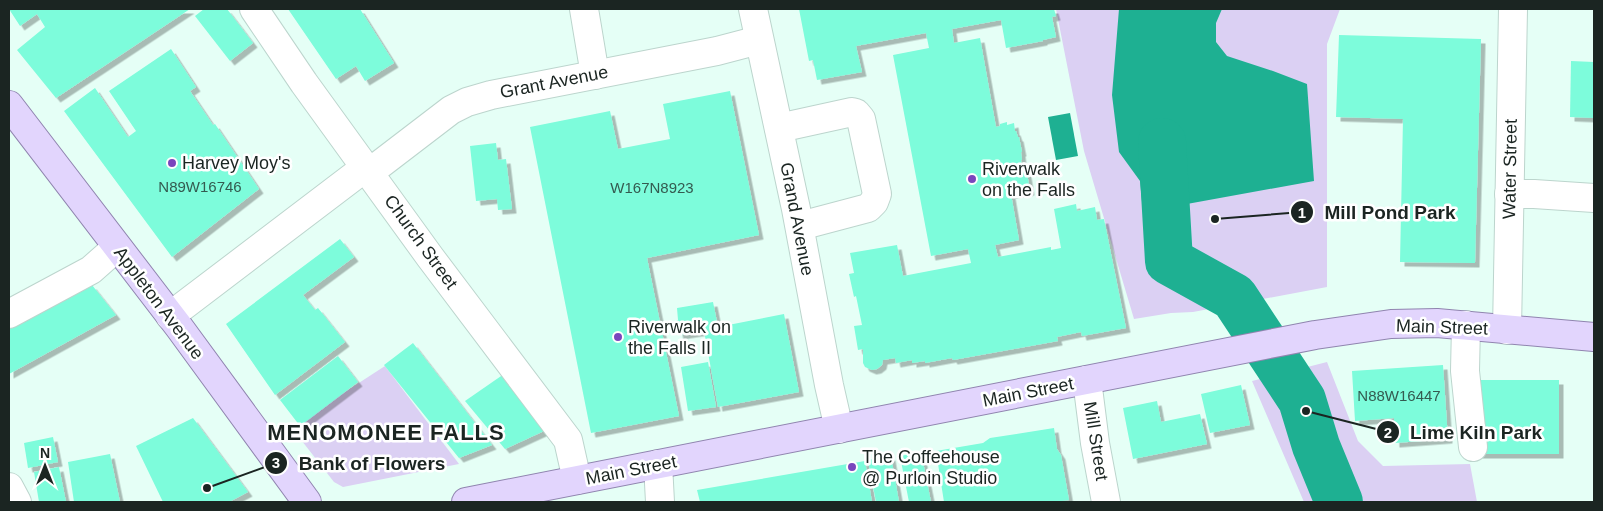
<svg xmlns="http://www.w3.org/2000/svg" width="1603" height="511" font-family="Arial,sans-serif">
  <defs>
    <filter id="shadow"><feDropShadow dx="4.5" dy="4.5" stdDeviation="0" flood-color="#0004"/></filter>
  </defs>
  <rect width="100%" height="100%" fill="#e5fff6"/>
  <g fill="#dbd0f3">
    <polygon points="1056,9 1340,9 1327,44 1327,287 1193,312 1171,313 1134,319 1084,151"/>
    <polygon points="1327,362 1358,441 1383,466 1470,464 1477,502 1304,502 1252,381"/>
    <polygon points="385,366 459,464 343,487 334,482 291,427"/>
  </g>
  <g fill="#1eb092">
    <polygon points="1119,9 1222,9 1216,23 1216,42 1227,56 1273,71 1307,84 1314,181 1143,212 1140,181 1119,152 1112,95"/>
    <polygon points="1070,113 1078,156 1056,160 1048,117"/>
  </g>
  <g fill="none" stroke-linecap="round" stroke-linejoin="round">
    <polyline stroke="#1eb092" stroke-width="48" points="1162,142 1169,261 1234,297 1302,400 1316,446 1339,502"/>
  </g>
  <g fill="#7dfcdb" filter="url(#shadow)">
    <polygon points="9,9 190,9 56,98 17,50 45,27 37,14 20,26"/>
    <polygon points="204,9 227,9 253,43 230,61 195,16"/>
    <polygon points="288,9 360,9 394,63 365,81 356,66 336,79"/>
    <polygon points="799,9 1054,9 1056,16 1052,17 1056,37 1043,40 1043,41 1006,48 1001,20 952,29 954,43 980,38 996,127 1000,126 1000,124 1007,122 1007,125 1014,123 1015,131 1016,131 1018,137 1019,137 1022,152 1021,152 1022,160 1021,160 1022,168 1026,167 1030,191 1011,194 1019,240 995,245 998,257 1051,247 1051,250 1061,248 1054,209 1076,204 1077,211 1095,207 1097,220 1104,219 1126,328 1082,336 1081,332 1057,337 1058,341 953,360 952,358 925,363 925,361 912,363 912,360 896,363 895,358 883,360 882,365 877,369 872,370 865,367 863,363 863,349 858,350 854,326 862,325 856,296 854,297 849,274 854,273 850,253 897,245 903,276 971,263 968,249 931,256 893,55 929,48 926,33 856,46 862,72 817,80 813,60 809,61"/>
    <polygon points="1339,35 1481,39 1475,263 1400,262 1403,119 1336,117"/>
    <polygon points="171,49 196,87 190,91 213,125 215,124 259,189 172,257 64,111 95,88 128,137 136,131 109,91"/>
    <polygon points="1571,61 1594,62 1594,118 1570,117"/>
    <polygon points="730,91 759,235 647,258 679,416 591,433 530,127 610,111 618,149 670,139 663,104"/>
    <polygon points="496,143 498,160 506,159 512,209 498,210 497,199 476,201 470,146"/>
    <polygon points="340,239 354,257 303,295 315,310 318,308 345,342 275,395 226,324"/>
    <polygon points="92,285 116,315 9,374 9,328"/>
    <polygon points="713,302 718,327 784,314 799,392 718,407 704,331 679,335 676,321 678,320 677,308"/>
    <polygon points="413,343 492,445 459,458 384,365"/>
    <polygon points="338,356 358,382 300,426 280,400"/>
    <polygon points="708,362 716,407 688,411 681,367"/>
    <polygon points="1443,365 1448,439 1395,443 1394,418 1355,421 1352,371"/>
    <polygon points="504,374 544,431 505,449 465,401"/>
    <rect x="1478" y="380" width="81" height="74"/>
    <polygon points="1241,385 1250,425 1210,433 1201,394"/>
    <polygon points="1157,401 1161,422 1200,414 1207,444 1133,459 1123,408"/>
    <polygon points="193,418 248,492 229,502 163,502 136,446"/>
    <polygon points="1054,428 1057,449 1061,455 1069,500 1053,502 944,502 936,451 983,443 990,438"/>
    <polygon points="53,437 58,462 28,468 24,443"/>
    <polygon points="921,452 931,502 909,502 900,456"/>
    <polygon points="110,454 120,502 74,502 68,462"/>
    <polygon points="891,456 899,502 876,502 868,460"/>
    <polygon points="865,461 872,502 700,502 697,490"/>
    <polygon points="59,467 66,502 39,502 34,472"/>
  </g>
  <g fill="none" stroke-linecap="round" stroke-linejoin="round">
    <defs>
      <g id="minor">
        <polyline points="254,9 304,83 430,257 568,440 577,480"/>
        <polyline points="584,9 595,75"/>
        <polyline points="753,9 796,209 829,385 839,429"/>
        <polyline points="779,128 852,112 856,113 861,119 877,194 874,202 868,208 800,226"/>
        <polyline points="370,172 451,110 467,102 491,95 717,51 759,40"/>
        <polyline points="1509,194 1534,194 1594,198"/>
        <polyline points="9,314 91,270 117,247"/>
        <polyline points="170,316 366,167"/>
        <polyline points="1466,325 1465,371 1473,447"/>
        <polyline points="1507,330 1513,9"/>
        <polyline points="1087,380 1095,443 1106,502"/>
        <polyline points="658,464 660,502"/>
        <polyline points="9,487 17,502"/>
      </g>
      <g id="major">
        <polyline points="9,105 179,327 307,502"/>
        <polyline points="466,502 1315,335 1391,324 1437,323 1594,337"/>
      </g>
    </defs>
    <use href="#minor" stroke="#bcd5cd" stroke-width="30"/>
    <use href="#major" stroke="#9085af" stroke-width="30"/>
    <use href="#minor" stroke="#fff" stroke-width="28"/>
    <use href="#major" stroke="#e2d5fd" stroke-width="28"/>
  </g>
  <g fill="#7946bd" stroke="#fff" stroke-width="2">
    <circle cx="172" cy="163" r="5"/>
    <circle cx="972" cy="179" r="5"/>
    <circle cx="618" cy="337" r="5"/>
    <circle cx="852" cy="467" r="5"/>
  </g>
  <g text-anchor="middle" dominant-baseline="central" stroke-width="5" stroke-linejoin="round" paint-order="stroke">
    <g font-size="15" fill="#345b50">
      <text x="200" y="186">N89W16746</text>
      <text x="652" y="187">W167N8923</text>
      <text x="1399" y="395">N88W16447</text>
    </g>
    <g font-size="18" fill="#1b2522" stroke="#fff">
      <text transform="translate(554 82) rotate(-11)">Grant Avenue</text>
      <text transform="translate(1510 169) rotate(-89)">Water Street</text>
      <text transform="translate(797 219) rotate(79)">Grand Avenue</text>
      <text transform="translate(421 242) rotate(54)">Church Street</text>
      <text transform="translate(159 303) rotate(53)">Appleton Avenue</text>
      <text transform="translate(1442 327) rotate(2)">Main Street</text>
      <text transform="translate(1028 392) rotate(-11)">Main Street</text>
      <text transform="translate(1096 441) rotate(81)">Mill Street</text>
      <text transform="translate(631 470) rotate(-11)">Main Street</text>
    </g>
    <g font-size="18" fill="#1b2522" stroke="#fff" text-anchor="start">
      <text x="182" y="163">Harvey Moy's</text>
      <text x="982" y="169">Riverwalk<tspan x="982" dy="21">on the Falls</tspan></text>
      <text x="628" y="327">Riverwalk on<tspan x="628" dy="21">the Falls II</tspan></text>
      <text x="862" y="457">The Coffeehouse<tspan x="862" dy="21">@ Purloin Studio</tspan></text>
    </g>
    <g font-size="22" font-weight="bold" letter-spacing="1" fill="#1b2522" stroke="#fff">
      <text x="386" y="432">MENOMONEE FALLS</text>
    </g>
  </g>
  <path fill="none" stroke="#1b2522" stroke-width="2" d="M1215 219L1302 212M1306 411L1388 432M207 488L276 463"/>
  <g fill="#1b2522" stroke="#fff" stroke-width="2">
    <circle cx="1215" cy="219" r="5"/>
    <circle cx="1306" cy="411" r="5"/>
    <circle cx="207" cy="488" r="5"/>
    <circle cx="1302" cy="212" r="12"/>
    <circle cx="1388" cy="432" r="12"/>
    <circle cx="276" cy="463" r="12"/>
  </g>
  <g font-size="15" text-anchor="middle" font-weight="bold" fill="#fff">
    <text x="1302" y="218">1</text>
    <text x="1388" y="438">2</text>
    <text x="276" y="468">3</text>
  </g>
  <g font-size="19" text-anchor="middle" font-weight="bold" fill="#1b2522" stroke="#fff" stroke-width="5" stroke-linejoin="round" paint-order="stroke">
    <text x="1390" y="219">Mill Pond Park</text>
    <text x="1476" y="439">Lime Kiln Park</text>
    <text x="372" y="470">Bank of Flowers</text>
  </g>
  <rect width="1603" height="511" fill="none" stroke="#1b2522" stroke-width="20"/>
  <g transform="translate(45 466)" stroke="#ffffff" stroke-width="4" paint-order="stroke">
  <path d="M0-4L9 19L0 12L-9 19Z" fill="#1b2522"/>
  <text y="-8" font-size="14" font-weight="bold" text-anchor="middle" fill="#1b2522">N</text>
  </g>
</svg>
